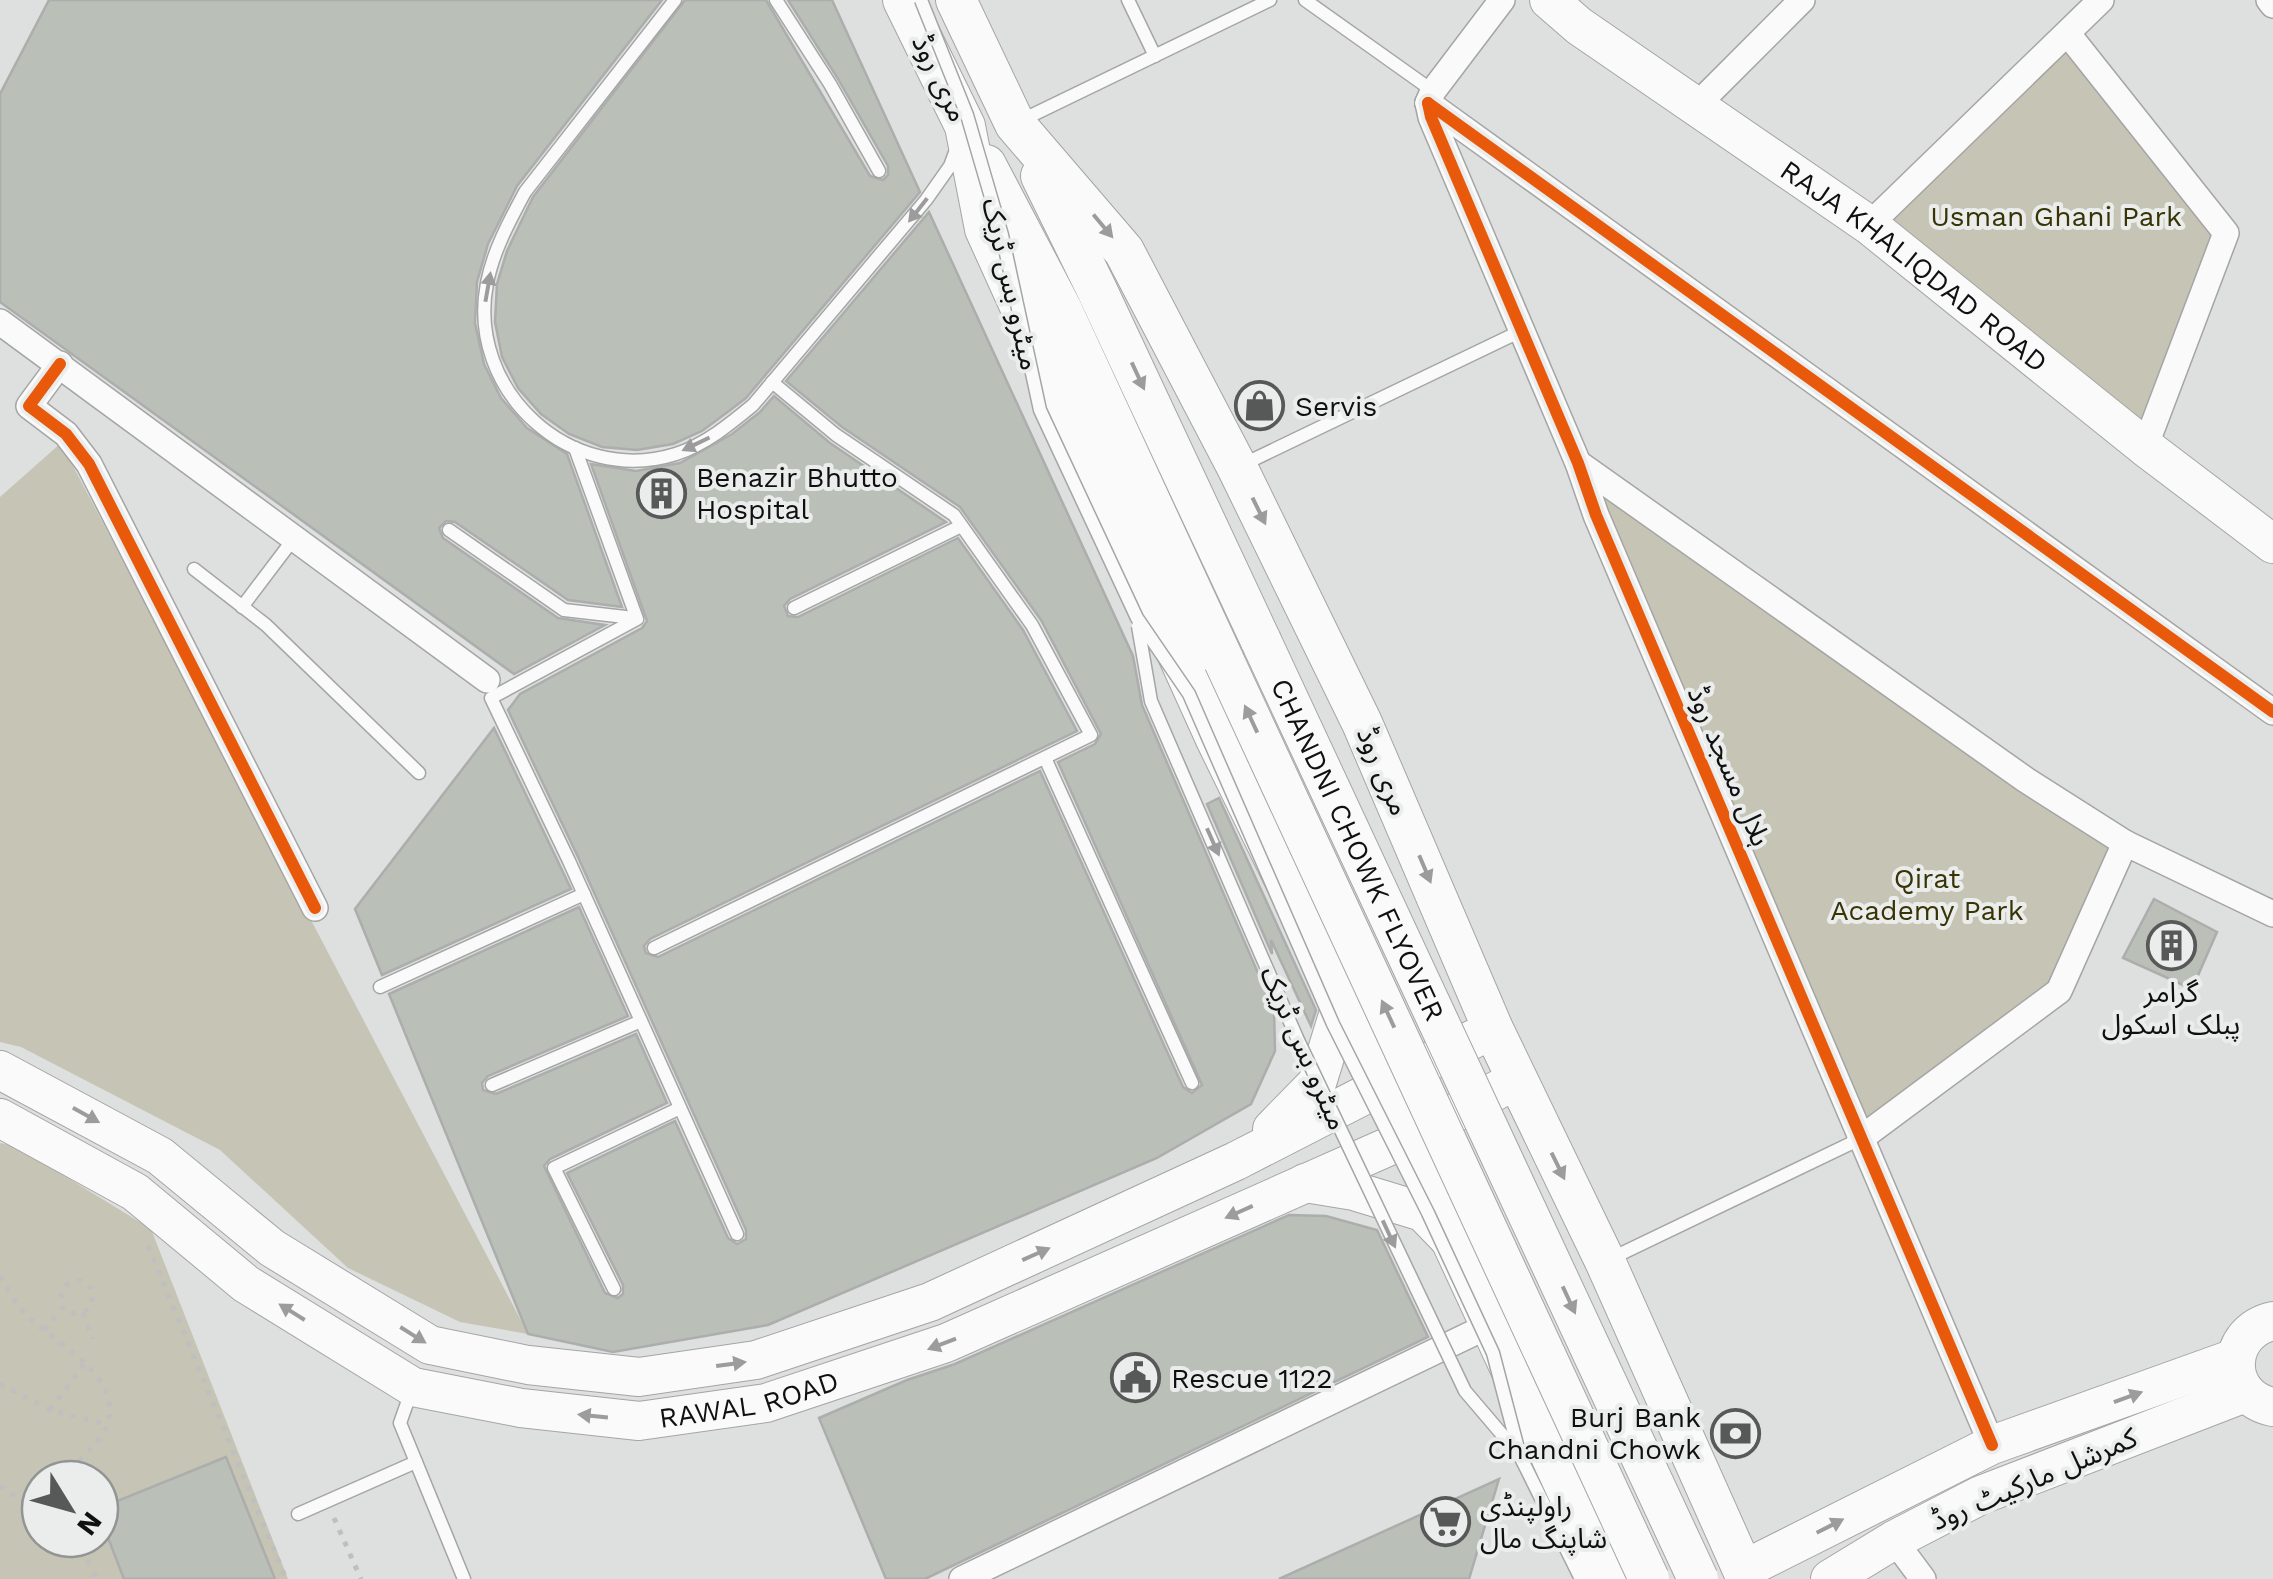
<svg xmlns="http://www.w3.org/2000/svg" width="2273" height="1579" font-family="'Work Sans','Noto Sans Arabic',sans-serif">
  <rect width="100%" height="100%" fill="#dedfdf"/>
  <g fill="#c6c5b5" fill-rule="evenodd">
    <polygon points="2068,34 2226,233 2145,447 1877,223"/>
    <polygon points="61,443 528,1334 460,1322 348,1268 220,1150 21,1047 0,1042 0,497"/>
    <polygon points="1578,463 2125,843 2059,991 1860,1139"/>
    <path d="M0,1143L16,1146L151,1229L288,1579H0ZM40,1479H100V1539H40Z"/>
  </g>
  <g fill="#babfb8" stroke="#acadad" stroke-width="2.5">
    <polygon points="49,0 662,0 517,186 488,244 477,282 475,323 484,364 501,398 527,428 567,454 622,607 568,600 455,522 446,521 439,528 443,538 558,618 605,625 514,674 0,302 0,94"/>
    <polygon points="685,0 766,0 870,176 883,180 888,175 888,166 838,79 788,0 832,0 920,192 746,398 729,411 702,431 673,444 637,450 602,447 569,434 541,414 518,388 502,357 495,322 497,284 507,251 533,197"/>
    <polygon points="929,212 1133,656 1142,705 1274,1010 1275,1051 1251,1104 1157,1158 768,1325 613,1352 528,1334 389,994 579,907 628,1016 488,1076 482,1083 483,1090 496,1094 636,1034 667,1103 550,1159 544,1166 605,1293 618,1298 623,1294 623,1285 567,1173 675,1121 728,1238 737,1244 746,1239 746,1230 578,857 508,710 520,694 642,628 647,621 591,464 636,471 680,463 732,434 760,412 774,396 830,443 946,522 790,599 784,606 788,616 798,617 958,538 1023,630 1077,731 650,939 644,946 646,953 658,957 1040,771 1183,1087 1192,1093 1202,1085 1058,762 1095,744 1101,734 1041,620 960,507 842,427 786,381"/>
    <polygon points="494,728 571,889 382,975 355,909"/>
    <polygon points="1219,798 1316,1010 1311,1026 1271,940 1272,954 1207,804"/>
    <polygon points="2154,899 2217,932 2192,989 2123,958"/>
    <polygon points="1289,1215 1326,1216 1377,1230 1428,1337 925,1579 886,1579 819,1418 907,1380 955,1364"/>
    <polygon points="226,1457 275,1579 124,1579 100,1517 100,1508"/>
    <polygon points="1499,1479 1469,1579 1279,1579"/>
  </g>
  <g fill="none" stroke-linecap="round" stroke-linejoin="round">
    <defs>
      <g id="lane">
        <path d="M675,0L525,192C510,220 493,251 487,283C466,391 571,487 676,454C706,444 730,424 753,405L926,200L950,166L957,147"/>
        <polyline points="776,0 830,84 879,171"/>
        <polyline points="1128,0 1155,56"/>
        <polyline points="1305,0 1433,91"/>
        <polyline points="1020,121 1270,0"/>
        <polyline points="575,448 637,619 491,698 569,861 737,1234"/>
        <polyline points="1244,464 1521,331"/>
        <polyline points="449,530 564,610 634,618"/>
        <polyline points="194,569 266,625 419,773"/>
        <polyline points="242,607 295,537"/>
        <polyline points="794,608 961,526"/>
        <polyline points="1045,758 1192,1083"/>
        <polyline points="654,948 1091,735 1032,625 954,515 836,435 772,382"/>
        <polyline points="380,987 584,894"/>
        <polyline points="492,1085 641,1021"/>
        <polyline points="1610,1259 1860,1139"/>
        <polyline points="614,1289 554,1168 680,1108"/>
        <polyline points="412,1389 400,1423 464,1579"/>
        <polyline points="1520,1456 1581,1579"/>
        <polyline points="298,1514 416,1462"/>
      </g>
      <g id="street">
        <polyline points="2269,0 2273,5"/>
        <polyline points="2068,34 2226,233 2145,447"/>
        <polyline points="1428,103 1431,117 1578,463 1596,515 1992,1445"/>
        <polyline points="1428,103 2273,712"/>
        <polyline points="1428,103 1433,91 1502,0"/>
        <polyline points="1697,105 1802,0"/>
        <polyline points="1869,225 2101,0"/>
        <polyline points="0,322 487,680"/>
        <polyline points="60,364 29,406 66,434 89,464 315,908"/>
        <polyline points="1578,463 2026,780 2125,843 2273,914"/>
        <polyline points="1860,1139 2059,991 2125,843"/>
        <polyline points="1894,1540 1923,1579"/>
        <polyline points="962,1579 1490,1325"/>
      </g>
      <g id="secondary">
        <path id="s1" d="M1549,0L1579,26L1869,225L2145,447L2273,544"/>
        <polyline points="0,1070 160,1156 272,1248 430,1345 528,1365 639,1377 756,1360 930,1302 1236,1161 1493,1029"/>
        <path id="s2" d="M0,1118L135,1192L246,1284L413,1387L521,1408L639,1421L766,1403L946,1343L1410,1137L1516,1080"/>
        <polyline points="1272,1129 1317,1083 1343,999"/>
        <polyline points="1305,1183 1354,1191 1423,1212 1452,1242"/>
        <path d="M2273,1321C2224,1332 2223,1397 2273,1407"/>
        <polyline points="1743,1570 1992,1445 2235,1358"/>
        <polyline points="1830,1579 1894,1540 1981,1495 2245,1393"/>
      </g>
      <g id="primary">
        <polyline points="903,0 965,126 985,229 1216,739 1410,1137 1452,1242 1608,1579"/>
        <polyline points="956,0 1015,124 1124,251 1237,467 1362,723 1493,1029 1605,1261 1747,1579"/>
        <polyline points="986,165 1061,308 1224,661"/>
        <polyline points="1041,176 1096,288 1261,641"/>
      </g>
    </defs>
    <use href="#lane" stroke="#a4a5a4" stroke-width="15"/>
    <use href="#street" stroke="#a4a5a4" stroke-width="28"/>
    <use href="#secondary" stroke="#a4a5a4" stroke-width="40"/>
    <use href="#primary" stroke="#a4a5a4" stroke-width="42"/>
    <g stroke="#bebfbe" stroke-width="5" stroke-dasharray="5 8" stroke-linecap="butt">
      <polyline points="148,1246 286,1579"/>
      <path d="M0,1276C9,1290 15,1304 26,1315C52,1341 128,1377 106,1428C97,1447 74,1464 59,1479"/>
      <polyline points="83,1313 93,1339"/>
      <path d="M44,1330L63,1307C58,1293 63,1283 78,1280C93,1284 96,1295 89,1309L75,1314L63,1307"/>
      <polyline points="0,1384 50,1410 108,1425"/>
      <polyline points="50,1410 86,1362"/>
      <polyline points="0,1486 40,1512"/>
      <polyline points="334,1518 361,1579"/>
      <polyline points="73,1539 79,1544 97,1579"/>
    </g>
    <use href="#lane" stroke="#fafafa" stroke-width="12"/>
    <use href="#street" stroke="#fafafa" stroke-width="25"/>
    <use href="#secondary" stroke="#fafafa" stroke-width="38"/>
    <use href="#primary" stroke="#fafafa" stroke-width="40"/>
    <defs>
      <g id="lane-bridge">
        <polyline points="921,0 967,115 1002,235 1040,410 1137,618 1189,694 1333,1024 1428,1213 1493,1353 1520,1456"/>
        <polyline points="1138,626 1151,701 1297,1038 1465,1391 1517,1452"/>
      </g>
      <g id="primary-bridge">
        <path id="s3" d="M1261,641L1698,1579"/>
        <polyline points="1224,661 1649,1579"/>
      </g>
    </defs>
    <use href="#lane-bridge" stroke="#a4a5a4" stroke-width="15" stroke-linecap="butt"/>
    <use href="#primary-bridge" stroke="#a4a5a4" stroke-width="42" stroke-linecap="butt"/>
    <use href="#lane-bridge" stroke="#fafafa" stroke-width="12"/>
    <use href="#primary-bridge" stroke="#fafafa" stroke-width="40"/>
    <defs>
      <g id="cycleway">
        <polyline points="1428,103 1431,117 1578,463 1596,515 1992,1445"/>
        <polyline points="1428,103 2273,712"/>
        <polyline points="60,364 29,406 66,434 89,464 315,908"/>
      </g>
    </defs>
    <use href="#cycleway" stroke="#eaedec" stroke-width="19"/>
    <use href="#cycleway" stroke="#e8590c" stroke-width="12"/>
  </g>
  <defs><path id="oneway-solid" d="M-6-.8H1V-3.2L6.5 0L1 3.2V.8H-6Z" transform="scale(2.5)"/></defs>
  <g fill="#9c9c9c">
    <use href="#oneway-solid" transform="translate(918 210) rotate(128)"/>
    <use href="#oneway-solid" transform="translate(1103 226) rotate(50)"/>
    <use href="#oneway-solid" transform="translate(488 287) rotate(-80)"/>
    <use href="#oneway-solid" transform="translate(1138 376) rotate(65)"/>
    <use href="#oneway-solid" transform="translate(696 444) rotate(154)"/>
    <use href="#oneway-solid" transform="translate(1259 511) rotate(64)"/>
    <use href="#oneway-solid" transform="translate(1251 719) rotate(-115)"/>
    <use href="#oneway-solid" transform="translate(1213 842) rotate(66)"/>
    <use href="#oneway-solid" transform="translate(1425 869) rotate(67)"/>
    <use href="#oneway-solid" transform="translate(1388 1014) rotate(-115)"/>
    <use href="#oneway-solid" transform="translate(86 1115) rotate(29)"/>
    <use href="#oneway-solid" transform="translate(1558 1166) rotate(64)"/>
    <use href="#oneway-solid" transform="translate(1239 1212) rotate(156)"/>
    <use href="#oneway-solid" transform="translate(1389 1234) rotate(65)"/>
    <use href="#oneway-solid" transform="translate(1036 1254) rotate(-24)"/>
    <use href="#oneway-solid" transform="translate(1569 1300) rotate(65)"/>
    <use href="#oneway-solid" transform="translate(292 1312) rotate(-148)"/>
    <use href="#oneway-solid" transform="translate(413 1335) rotate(32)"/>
    <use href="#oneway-solid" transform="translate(942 1344) rotate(159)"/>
    <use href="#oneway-solid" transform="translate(731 1364) rotate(-8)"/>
    <use href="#oneway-solid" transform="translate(2128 1397) rotate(-20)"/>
    <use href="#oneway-solid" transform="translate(593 1416) rotate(-174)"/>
    <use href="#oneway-solid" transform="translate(1830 1526) rotate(-27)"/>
  </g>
  <defs>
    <symbol id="shop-ring" viewBox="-11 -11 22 22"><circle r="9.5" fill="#eaedec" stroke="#575858" stroke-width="1.5"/><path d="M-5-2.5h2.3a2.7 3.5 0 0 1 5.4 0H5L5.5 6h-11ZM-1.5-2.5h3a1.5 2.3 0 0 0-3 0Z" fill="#575858"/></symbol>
    <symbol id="building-ring" viewBox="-11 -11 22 22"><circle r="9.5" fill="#eaedec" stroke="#575858" stroke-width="1.5"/><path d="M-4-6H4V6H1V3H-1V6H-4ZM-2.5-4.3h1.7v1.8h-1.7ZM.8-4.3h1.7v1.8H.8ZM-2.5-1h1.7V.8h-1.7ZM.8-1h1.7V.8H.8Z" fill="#575858"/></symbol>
    <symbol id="civic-ring" viewBox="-11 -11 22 22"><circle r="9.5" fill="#eaedec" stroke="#575858" stroke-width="1.5"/><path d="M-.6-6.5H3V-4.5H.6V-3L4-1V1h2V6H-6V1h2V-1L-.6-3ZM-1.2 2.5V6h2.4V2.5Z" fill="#575858"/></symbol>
    <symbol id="bank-ring" viewBox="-11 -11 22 22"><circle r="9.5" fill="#eaedec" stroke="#575858" stroke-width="1.5"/><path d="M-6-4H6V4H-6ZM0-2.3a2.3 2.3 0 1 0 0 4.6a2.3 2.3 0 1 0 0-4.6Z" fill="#575858"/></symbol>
    <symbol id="supermarket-ring" viewBox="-11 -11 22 22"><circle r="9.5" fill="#eaedec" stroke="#575858" stroke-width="1.5"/><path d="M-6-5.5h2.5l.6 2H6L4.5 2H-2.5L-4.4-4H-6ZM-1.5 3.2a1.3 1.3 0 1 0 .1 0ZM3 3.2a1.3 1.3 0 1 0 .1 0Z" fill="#575858"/></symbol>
  </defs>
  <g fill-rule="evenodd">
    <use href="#shop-ring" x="1232" y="378" width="55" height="55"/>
    <use href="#building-ring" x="634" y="466" width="55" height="55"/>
    <use href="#building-ring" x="2144" y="918" width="55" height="55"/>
    <use href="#civic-ring" x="1108" y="1350" width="55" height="55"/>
    <use href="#bank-ring" x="1708" y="1406" width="55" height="55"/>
    <use href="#supermarket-ring" x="1418" y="1494" width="55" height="55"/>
  </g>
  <g text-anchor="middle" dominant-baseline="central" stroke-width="8" stroke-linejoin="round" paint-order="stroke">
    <g font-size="28" fill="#0f100f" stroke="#eaedec">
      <text transform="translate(940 78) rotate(64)">مری روڈ</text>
      <text stroke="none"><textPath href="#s1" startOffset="452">RAJA KHALIQDAD ROAD</textPath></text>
      <text transform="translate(1011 284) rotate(77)">میٹرو بس ٹریک</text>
      <text transform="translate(1729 766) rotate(67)">ہلال مسجد روڈ</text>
      <text transform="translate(1383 771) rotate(67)">مری روڈ</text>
      <text stroke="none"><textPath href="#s3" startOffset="230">CHANDNI CHOWK FLYOVER</textPath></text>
      <text transform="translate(1304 1048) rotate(66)">میٹرو بس ٹریک</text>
      <text stroke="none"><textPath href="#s2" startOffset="835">RAWAL ROAD</textPath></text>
      <text transform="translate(2034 1479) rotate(-23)">کمرشل مارکیٹ روڈ</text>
    </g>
    <g font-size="28" fill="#393405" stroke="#eaedec">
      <text x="2056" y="216">Usman Ghani Park</text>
      <text x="1927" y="878">Qirat<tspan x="1927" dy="32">Academy Park</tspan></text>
    </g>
    <g font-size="28" fill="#0f100f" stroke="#eaedec" text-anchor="start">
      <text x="1295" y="406">Servis</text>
      <text x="696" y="477">Benazir Bhutto<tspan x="696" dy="32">Hospital</tspan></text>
      <text x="2171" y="992" text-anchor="middle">گرامر<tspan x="2171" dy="32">پبلک اسکول</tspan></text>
      <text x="1171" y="1378">Rescue 1122</text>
      <text x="1701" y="1417" text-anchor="end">Burj Bank<tspan x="1701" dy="32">Chandni Chowk</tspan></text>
      <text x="1480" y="1506">راولپنڈی<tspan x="1480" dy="32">شاپنگ مال</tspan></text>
    </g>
  </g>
  <g transform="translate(70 1509) rotate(127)"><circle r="48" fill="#eaedec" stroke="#929594" stroke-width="2.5"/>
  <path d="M0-8L18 38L0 25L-18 38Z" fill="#575858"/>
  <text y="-15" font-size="28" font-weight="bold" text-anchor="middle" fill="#0f100f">N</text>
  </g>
</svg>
